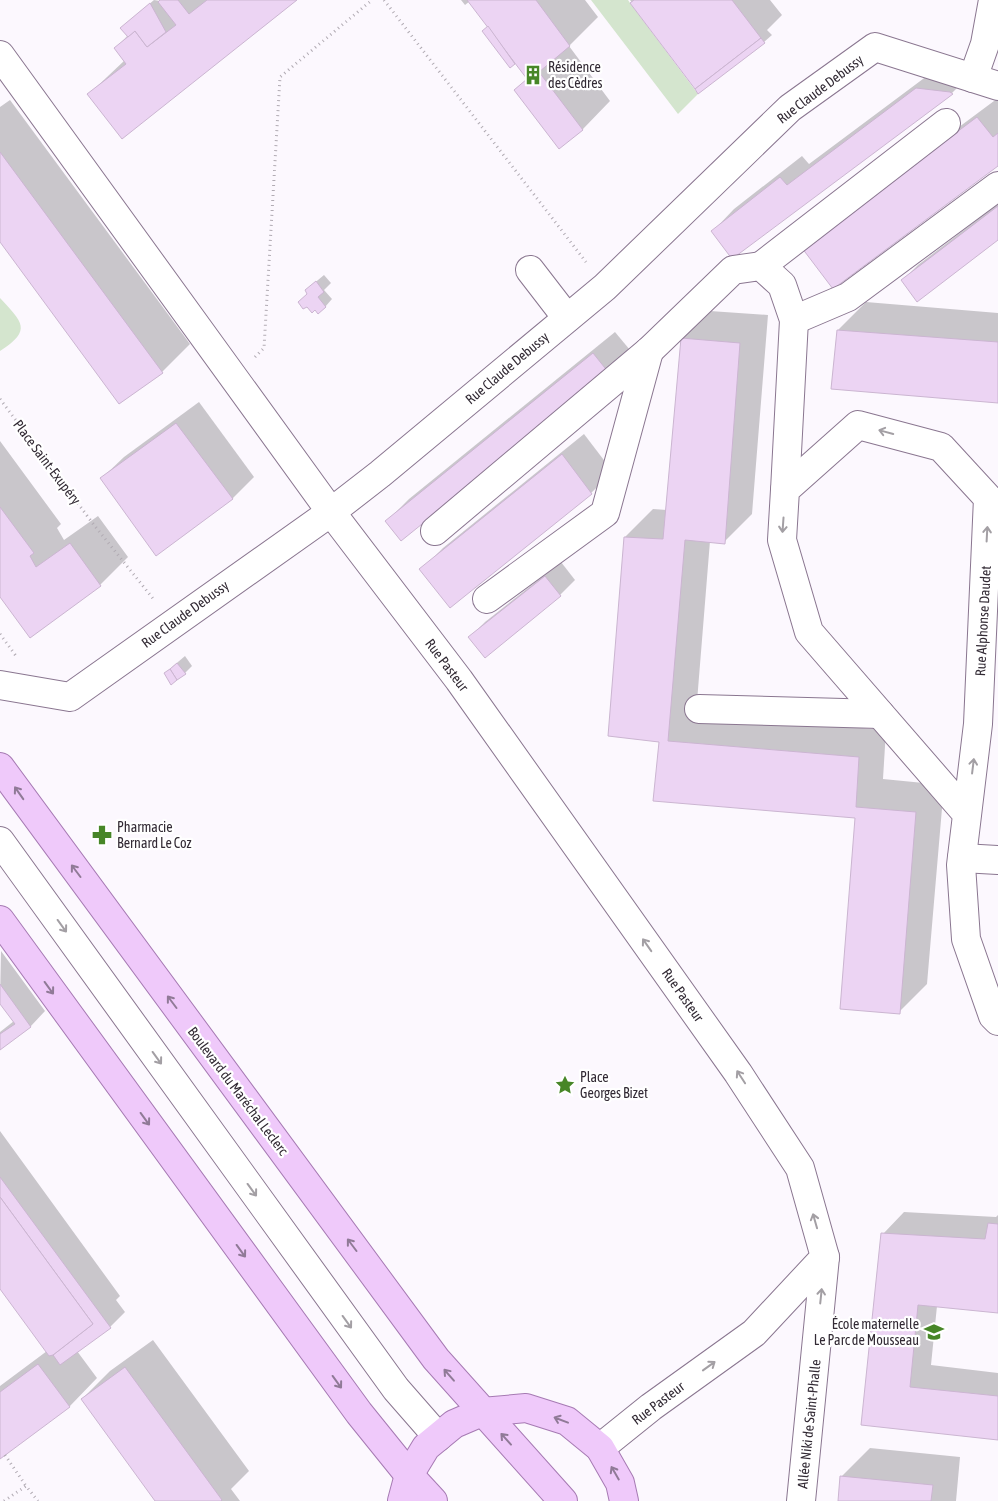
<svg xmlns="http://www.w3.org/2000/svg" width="998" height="1501" font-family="'Asap Condensed',sans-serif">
  <rect width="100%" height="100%" fill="#fcf8fe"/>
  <g fill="#d4e5ce">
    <polygon points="591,0 628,0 630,3 698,94 678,114"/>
    <path d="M0,298C22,322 33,330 0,351Z"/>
  </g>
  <g fill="#0003">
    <polygon points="154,0 160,1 161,0 295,0 89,94 125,60 116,48 128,35 129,21"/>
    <polygon points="461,0 585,0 598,17 569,46 610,101 583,129 559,147 515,90 528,78 516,62 511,66 489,26 470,1 465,5"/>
    <polygon points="630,0 770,0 782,15 767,30 772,35 764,42 699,92"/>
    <polygon points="939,67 973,72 952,93 713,231 734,209 802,156 809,164"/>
    <polygon points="998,98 998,165 826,226"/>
    <polygon points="10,100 190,344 162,372 120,403 0,240 0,107"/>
    <polygon points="998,204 998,238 903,280 918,265"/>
    <polygon points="324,275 331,283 324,290 332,299 325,307 308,294 306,290"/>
    <polygon points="866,302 998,313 998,402 838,330"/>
    <polygon points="710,311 768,315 752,514 724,542 710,541 696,714 886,730 883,779 944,785 927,984 899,1012 856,817 660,741 625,537 653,509 667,510 682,339"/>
    <polygon points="615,332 630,350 401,539 387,521 409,499"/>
    <polygon points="199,402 254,477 232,499 102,478 124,457"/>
    <polygon points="584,434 613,472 591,493 421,570 443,548"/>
    <polygon points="0,441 61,524 57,528 64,540 98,516 128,557 100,585 0,595"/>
    <polygon points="561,562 575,580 560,595 485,656 470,637 485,622"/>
    <polygon points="185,656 192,666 185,673 165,673"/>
    <polygon points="1,951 45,1011 31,1026 0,1049 0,1032 14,1021 0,1002"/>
    <polygon points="0,1131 120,1296 116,1300 125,1312 110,1327 77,1351 97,1378 70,1406 0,1457 0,1386 47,1351 0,1287"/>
    <polygon points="904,1212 996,1217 998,1215 998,1312 937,1306 931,1365 998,1373 998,1438 862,1424 883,1234"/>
    <polygon points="153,1340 249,1471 231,1489 240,1501 157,1501 82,1399 110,1371"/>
    <polygon points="870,1448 960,1457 956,1501 839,1501 842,1476"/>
  </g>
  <g fill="#ecd4f3" stroke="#cbb5d1">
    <polygon points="160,0 178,0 189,14 207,0 297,0 122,139 87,94 126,64 114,48 135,31 147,47 176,25 158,2"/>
    <polygon points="467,0 536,0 570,46 539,72 583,130 559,149 514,90 527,79"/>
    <polygon points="634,0 732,0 761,38 695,89 630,3"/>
    <polygon points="150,3 166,32 147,47 135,31 128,37 120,28"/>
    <polygon points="488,26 515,64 510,68 482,31"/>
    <polygon points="761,38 765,43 698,94 695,89"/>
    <polygon points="916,88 950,92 953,94 732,259 711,231 780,177 787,185"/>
    <polygon points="977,117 993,137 998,133 998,166 833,289 802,248"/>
    <polygon points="0,152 163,373 119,404 0,242"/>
    <polygon points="998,206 998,240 917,302 901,280"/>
    <polygon points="316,281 324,292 318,297 326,307 318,314 315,310 312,313 307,307 303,309 298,302 307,294 305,290"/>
    <polygon points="837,330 998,342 998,403 831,389"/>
    <polygon points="681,338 740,343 725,544 685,540 668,741 859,757 856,807 916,812 900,1014 840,1009 855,818 653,801 659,742 608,736 624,537 663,539"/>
    <polygon points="593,353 609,373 401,541 385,521"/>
    <polygon points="176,423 233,499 156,556 100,478"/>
    <polygon points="562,454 592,494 450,608 419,569"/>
    <polygon points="0,507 34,553 30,556 36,567 70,543 101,586 30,638 0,597"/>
    <polygon points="545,576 561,596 485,658 468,637"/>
    <polygon points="177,663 186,674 177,680 170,669"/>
    <polygon points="170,669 177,680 171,685 164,673"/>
    <polygon points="0,984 31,1027 0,1050 0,1034 15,1024 0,1004"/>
    <polygon points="0,1177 111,1328 60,1365 53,1355 93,1324 0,1197"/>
    <polygon points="0,1197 93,1324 53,1355 49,1356 0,1289"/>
    <polygon points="988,1223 998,1224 998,1313 918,1305 910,1387 998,1396 998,1440 861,1425 881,1233 985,1239"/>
    <polygon points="38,1364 70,1407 0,1459 0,1392"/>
    <polygon points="125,1367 222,1500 221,1501 155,1501 81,1399"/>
    <polygon points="840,1476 933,1485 931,1501 838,1501"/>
  </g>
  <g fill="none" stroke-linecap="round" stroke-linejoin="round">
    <defs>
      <g id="minor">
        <polyline points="0,55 331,512 459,680 738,1073 800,1168 825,1257 754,1333 651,1407 600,1448"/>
        <polyline points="973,78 985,44 993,0"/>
        <polyline points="761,266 946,123"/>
        <polyline points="530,270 567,318"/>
        <polyline points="794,320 848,297 998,186"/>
        <polyline points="435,531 649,351 733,270 761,266 782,285 794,320 785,490"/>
        <polyline points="487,599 605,513 649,351"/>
        <polyline points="0,685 70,697 331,512 380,474 605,287 790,108 875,47 998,86"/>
        <polyline points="699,709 880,714"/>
        <polyline points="967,814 809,632 782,540 785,490 858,425 941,447 988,498 978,724 961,865 966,939 993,1016 998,1021"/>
        <polyline points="0,841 396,1389 438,1437"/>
        <polyline points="962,858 998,860"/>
        <polyline points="801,1501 825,1257"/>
      </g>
      <g id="major">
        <polyline points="0,767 436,1359 563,1501"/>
        <polyline points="0,920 359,1413 409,1475 433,1501"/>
        <polyline points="402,1501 409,1475 426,1447 454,1424 482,1412 526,1408 567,1421 600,1448 620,1483 624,1501"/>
      </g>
    </defs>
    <use href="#minor" stroke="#8a7690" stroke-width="30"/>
    <use href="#major" stroke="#a67ab3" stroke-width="30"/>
    <g stroke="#b1abb3" stroke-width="3" stroke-dasharray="1 4" stroke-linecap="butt">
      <polyline points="384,0 586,262"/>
      <polyline points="255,357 264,348 280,77 372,0"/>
      <polyline points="0,399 94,525 155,601"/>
      <polyline points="0,634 16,656"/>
      <polyline points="5,1455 26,1486"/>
      <polyline points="4,1501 26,1486 38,1501"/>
    </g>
    <use href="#minor" stroke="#fff" stroke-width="28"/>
    <use href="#major" stroke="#efc9fa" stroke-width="28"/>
  </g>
  <defs><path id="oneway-shaft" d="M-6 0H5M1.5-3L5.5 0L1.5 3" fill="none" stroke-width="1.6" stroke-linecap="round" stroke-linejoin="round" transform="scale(1.25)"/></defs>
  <g stroke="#a39fa4">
    <use href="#oneway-shaft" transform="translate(886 432) rotate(-165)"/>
    <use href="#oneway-shaft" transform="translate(783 525) rotate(94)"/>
    <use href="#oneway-shaft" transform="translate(987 534) rotate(-87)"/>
    <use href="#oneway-shaft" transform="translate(973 766) rotate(-83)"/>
    <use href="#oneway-shaft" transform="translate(62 926) rotate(54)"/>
    <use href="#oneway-shaft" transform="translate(647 945) rotate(-125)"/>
    <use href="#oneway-shaft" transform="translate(157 1058) rotate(54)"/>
    <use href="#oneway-shaft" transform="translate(741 1077) rotate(-123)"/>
    <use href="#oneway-shaft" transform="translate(252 1190) rotate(54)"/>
    <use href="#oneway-shaft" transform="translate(815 1221) rotate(-106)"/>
    <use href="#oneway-shaft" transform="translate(821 1296) rotate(-84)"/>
    <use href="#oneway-shaft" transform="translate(347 1322) rotate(54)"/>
    <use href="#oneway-shaft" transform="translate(709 1366) rotate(-36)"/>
  </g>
  <g stroke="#907a97">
    <use href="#oneway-shaft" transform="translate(19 793) rotate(-125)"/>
    <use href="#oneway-shaft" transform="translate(76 871) rotate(-127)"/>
    <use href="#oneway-shaft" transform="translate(49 988) rotate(54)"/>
    <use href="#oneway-shaft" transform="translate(172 1002) rotate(-127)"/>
    <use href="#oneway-shaft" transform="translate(145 1119) rotate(54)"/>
    <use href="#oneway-shaft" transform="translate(352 1245) rotate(-127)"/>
    <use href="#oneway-shaft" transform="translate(241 1251) rotate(54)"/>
    <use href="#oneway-shaft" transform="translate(449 1375) rotate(-131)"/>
    <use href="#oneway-shaft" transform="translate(337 1382) rotate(54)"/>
    <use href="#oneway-shaft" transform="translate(561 1420) rotate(-159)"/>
    <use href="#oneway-shaft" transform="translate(506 1439) rotate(-132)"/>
    <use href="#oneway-shaft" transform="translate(615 1473) rotate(-120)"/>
  </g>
  <defs>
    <symbol id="building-bare" viewBox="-9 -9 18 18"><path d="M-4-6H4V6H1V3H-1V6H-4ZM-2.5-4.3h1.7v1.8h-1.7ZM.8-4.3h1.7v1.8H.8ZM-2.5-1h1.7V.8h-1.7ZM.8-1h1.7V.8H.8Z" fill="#478627" stroke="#fff" stroke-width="2.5" paint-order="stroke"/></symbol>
    <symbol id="pharmacy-bare" viewBox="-9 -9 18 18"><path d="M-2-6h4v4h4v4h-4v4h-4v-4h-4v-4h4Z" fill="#478627" stroke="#fff" stroke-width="2.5" paint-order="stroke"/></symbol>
    <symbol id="sight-bare" viewBox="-9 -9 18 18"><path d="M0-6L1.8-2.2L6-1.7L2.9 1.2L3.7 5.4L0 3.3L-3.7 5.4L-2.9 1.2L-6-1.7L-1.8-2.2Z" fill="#478627" stroke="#fff" stroke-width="2.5" paint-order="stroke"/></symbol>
    <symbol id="school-bare" viewBox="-9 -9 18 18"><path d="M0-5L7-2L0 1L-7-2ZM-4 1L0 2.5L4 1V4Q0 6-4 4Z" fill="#478627" stroke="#fff" stroke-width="2.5" paint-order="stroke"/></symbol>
  </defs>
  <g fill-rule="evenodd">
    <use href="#building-bare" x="519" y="61" width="28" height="28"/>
    <use href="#pharmacy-bare" x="88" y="821" width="28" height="28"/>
    <use href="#sight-bare" x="551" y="1071" width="28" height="28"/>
    <use href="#school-bare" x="920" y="1318" width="28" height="28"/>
  </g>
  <g text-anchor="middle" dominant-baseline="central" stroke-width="4.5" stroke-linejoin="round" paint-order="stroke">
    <g font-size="14" fill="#322a34" stroke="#fff" text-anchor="start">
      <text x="548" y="67">Résidence<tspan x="548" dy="16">des Cèdres</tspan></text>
      <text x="117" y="827">Pharmacie<tspan x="117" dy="16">Bernard Le Coz</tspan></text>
      <text x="580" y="1077">Place<tspan x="580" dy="16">Georges Bizet</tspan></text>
      <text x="919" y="1324" text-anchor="end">École maternelle<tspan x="919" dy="16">Le Parc de Mousseau</tspan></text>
    </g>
    <g font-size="14" fill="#322a34" stroke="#fff">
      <text transform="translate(820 89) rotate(-37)">Rue Claude Debussy</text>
      <text transform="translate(507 368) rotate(-40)">Rue Claude Debussy</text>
      <text transform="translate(47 462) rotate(53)">Place Saint-Exupéry</text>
      <text transform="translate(185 614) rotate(-36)">Rue Claude Debussy</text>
      <text transform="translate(983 621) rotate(-87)">Rue Alphonse Daudet</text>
      <text transform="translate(447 665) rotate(53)">Rue Pasteur</text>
      <text transform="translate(683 995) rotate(55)">Rue Pasteur</text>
      <text transform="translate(238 1091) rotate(53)">Boulevard du Maréchal Leclerc</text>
      <text transform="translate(658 1403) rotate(-37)">Rue Pasteur</text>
      <text transform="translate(809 1424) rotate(-84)">Allée Niki de Saint-Phalle</text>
    </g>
  </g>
</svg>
